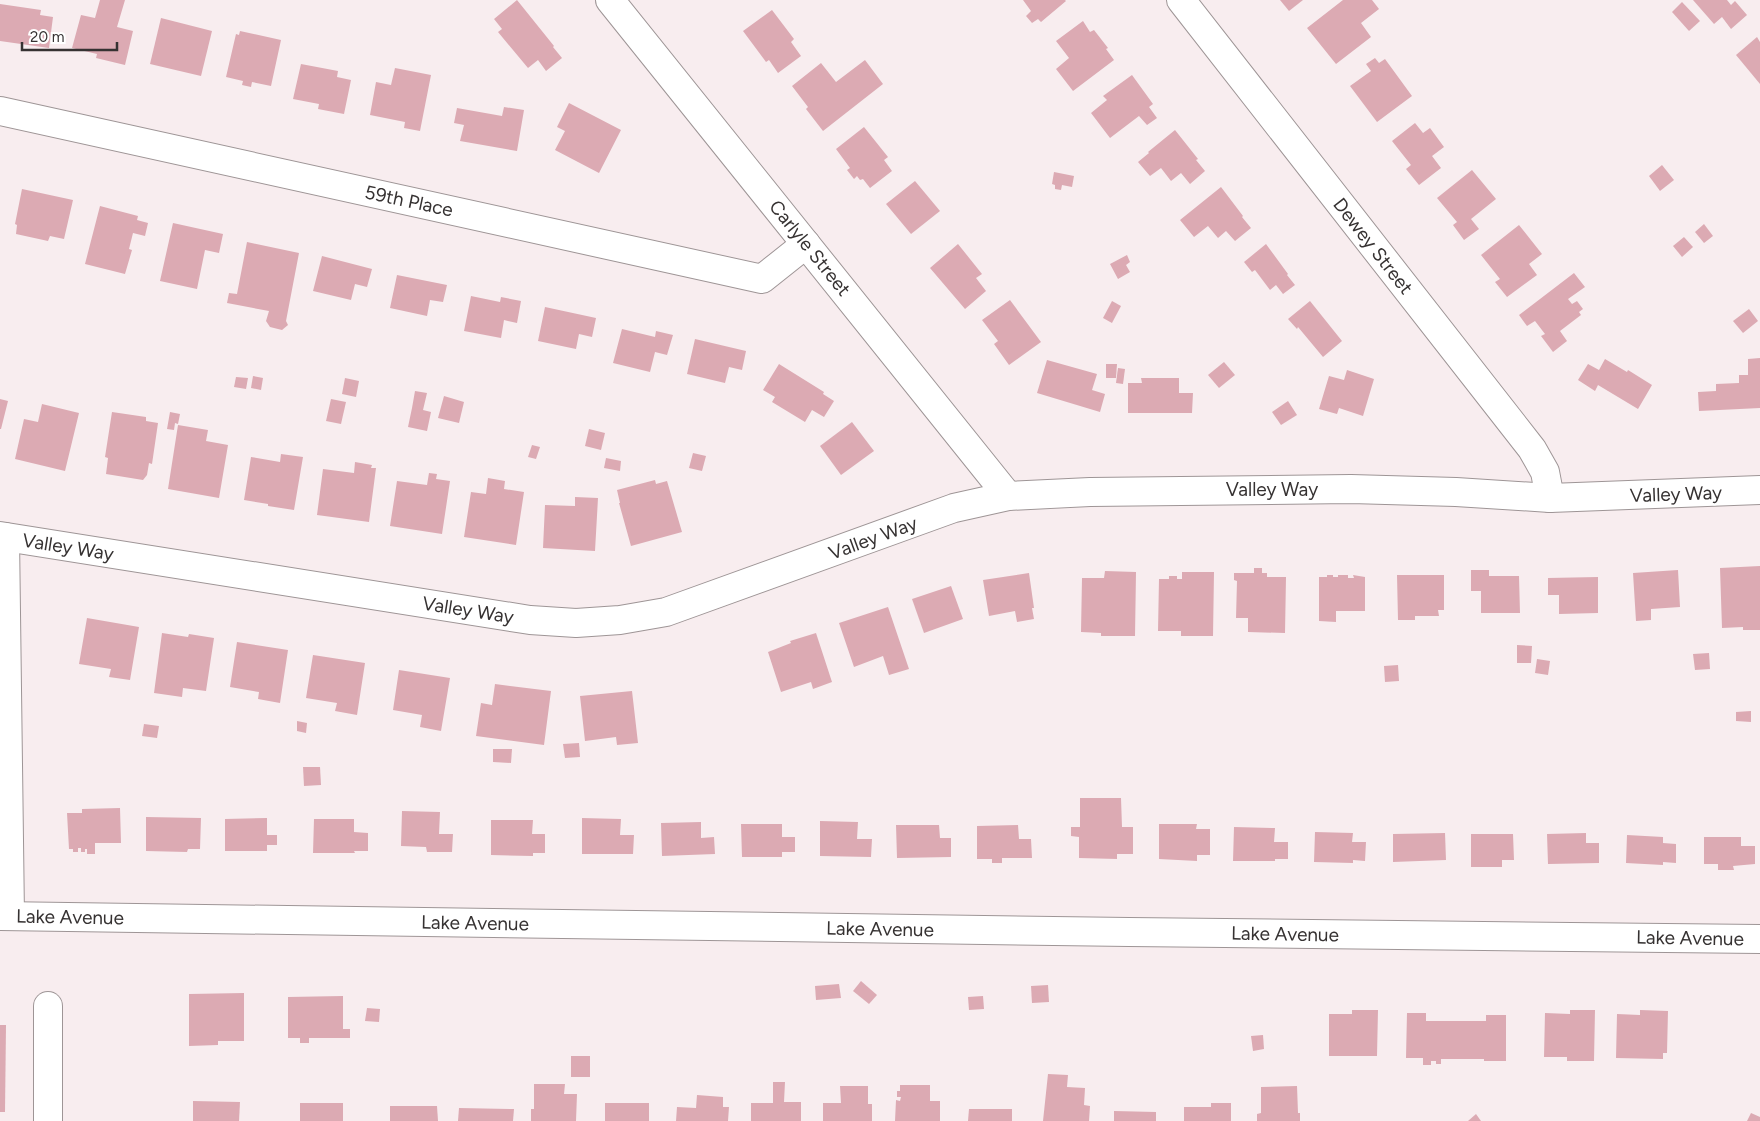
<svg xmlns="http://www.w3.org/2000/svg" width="1760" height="1121" font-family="Figtree,sans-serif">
  <rect width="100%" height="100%" fill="#f8edef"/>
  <g fill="#dcaab3">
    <polygon points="100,0 125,0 117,27 133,31 125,65 96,58 97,54 72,48 81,15 95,18"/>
    <polygon points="517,0 554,46 553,47 562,58 546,71 538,60 528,68 498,32 502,29 494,19"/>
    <polygon points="1023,0 1065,0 1066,1 1041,22 1038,19 1032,23 1026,16 1031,11"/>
    <polygon points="1280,0 1303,0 1289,11"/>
    <polygon points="1343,0 1372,0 1379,9 1361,23 1371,37 1336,64 1307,28"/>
    <polygon points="1693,0 1727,0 1731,5 1735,1 1747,15 1731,29 1722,17 1714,24"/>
    <polygon points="1682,2 1700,21 1689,31 1672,12"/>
    <polygon points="0,4 41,10 40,15 53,17 49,48 0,41"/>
    <polygon points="772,10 794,39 791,42 801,56 778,73 769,60 766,62 743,31"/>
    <polygon points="161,18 212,31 201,76 150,64"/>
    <polygon points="1083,21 1090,32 1094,30 1108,48 1106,49 1114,60 1073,91 1056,69 1069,58 1056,41"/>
    <polygon points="240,31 281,40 271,86 252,82 251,87 242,85 243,81 226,77 236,34 239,35"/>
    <polygon points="1757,37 1760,42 1760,84 1736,55"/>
    <polygon points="1375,58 1379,63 1385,59 1412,96 1377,122 1350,86 1371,71 1366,64"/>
    <polygon points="865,60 883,84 823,131 806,109 808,107 792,86 821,63 836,82"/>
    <polygon points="301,64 338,71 337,77 351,80 344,114 318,109 319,104 293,99"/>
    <polygon points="395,68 431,75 420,131 404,128 405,122 370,115 376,82 391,85"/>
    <polygon points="1132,75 1153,104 1149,107 1157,118 1147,125 1139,116 1110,138 1091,113 1107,100 1103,96"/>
    <polygon points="569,103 621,130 599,173 555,150 565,131 557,127"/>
    <polygon points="504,107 524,110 517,151 460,141 464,125 454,123 457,108 502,116"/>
    <polygon points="1415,123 1423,133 1430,128 1444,147 1432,156 1441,168 1419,185 1406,169 1411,165 1392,141"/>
    <polygon points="864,127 888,157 884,160 892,171 870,188 863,179 860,180 857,176 854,179 847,170 850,168 836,149"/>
    <polygon points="1175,130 1198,159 1196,160 1205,171 1190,184 1181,173 1171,181 1161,168 1150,176 1138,162 1149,153 1148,152"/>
    <polygon points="1662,165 1674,180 1660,191 1649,176"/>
    <polygon points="1472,170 1496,199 1471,219 1479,229 1464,240 1453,225 1457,222 1437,198"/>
    <polygon points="1054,172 1074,176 1072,187 1062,185 1061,190 1055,189 1055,185 1052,184"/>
    <polygon points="915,181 940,211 911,234 886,204"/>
    <polygon points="1221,187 1243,216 1242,217 1251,228 1235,241 1226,231 1218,238 1208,226 1194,237 1180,220"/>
    <polygon points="22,189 73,200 64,239 50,236 48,241 16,234 17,225 15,224"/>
    <polygon points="100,206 138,216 137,220 148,223 145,236 133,233 129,249 132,250 125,274 85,264"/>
    <polygon points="173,223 223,234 219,253 205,250 197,289 160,281"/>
    <polygon points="1704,224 1713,236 1704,243 1695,232"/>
    <polygon points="1519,225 1542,254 1529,264 1537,275 1507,297 1495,282 1500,279 1481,255"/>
    <polygon points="1684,237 1693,247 1682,257 1673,246"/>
    <polygon points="247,242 299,253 286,321 288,325 282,330 270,327 266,321 269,311 227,303 229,293 237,294"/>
    <polygon points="958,244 982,274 976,278 986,291 965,309 930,268"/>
    <polygon points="1266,244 1288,274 1287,275 1295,285 1283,294 1276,285 1270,290 1255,270 1252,272 1244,262"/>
    <polygon points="1127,255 1130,262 1126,265 1130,272 1118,279 1110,264"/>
    <polygon points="322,256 372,269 367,287 355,284 351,300 313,291"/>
    <polygon points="1574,273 1585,287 1568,299 1572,304 1577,301 1583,309 1579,312 1581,315 1560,331 1567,341 1553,352 1541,336 1545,334 1535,321 1527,326 1519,315"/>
    <polygon points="397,275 447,285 443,302 430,300 427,316 390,308"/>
    <polygon points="471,296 500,302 501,297 521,301 517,323 504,320 501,338 464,331"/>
    <polygon points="1010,300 1041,342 1009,365 994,344 998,341 982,320"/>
    <polygon points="1112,301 1121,306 1112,323 1103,318"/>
    <polygon points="1310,301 1342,341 1323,357 1298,327 1297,329 1288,319"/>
    <polygon points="545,307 596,318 592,337 579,334 576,349 538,341"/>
    <polygon points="1749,309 1758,321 1743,333 1733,321"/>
    <polygon points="622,329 655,337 656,331 673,335 667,355 655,352 650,372 613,363"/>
    <polygon points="695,339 746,351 742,370 729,367 725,383 687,374"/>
    <polygon points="1760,358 1760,408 1699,411 1698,392 1716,391 1716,384 1739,383 1739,375 1748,375 1748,359"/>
    <polygon points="1605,359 1627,372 1628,370 1652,385 1638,409 1598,385 1595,391 1578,380 1588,364 1599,370"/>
    <polygon points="1047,360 1097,374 1092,390 1105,394 1100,412 1037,393"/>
    <polygon points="1224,362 1235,375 1219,388 1208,375"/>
    <polygon points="779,364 824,392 823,394 834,401 824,417 812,410 805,422 772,402 775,397 763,390"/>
    <polygon points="1106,364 1117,364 1116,378 1106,378"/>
    <polygon points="1118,368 1125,369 1123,384 1116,383"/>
    <polygon points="1347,370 1374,379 1363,416 1339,408 1337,414 1319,409 1329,376 1344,380"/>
    <polygon points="253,376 263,378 261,390 251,388"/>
    <polygon points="236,377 248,378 246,389 234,387"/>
    <polygon points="345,378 359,381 356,397 342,394"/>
    <polygon points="1141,378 1179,378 1179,393 1193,393 1192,413 1128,413 1128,383 1142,383"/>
    <polygon points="415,391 427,393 423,410 431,412 427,431 408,427 412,408 418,409 412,408"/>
    <polygon points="444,396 464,402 459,423 438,418"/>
    <polygon points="0,399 8,401 1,429 0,429"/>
    <polygon points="331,399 346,402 341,424 326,421"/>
    <polygon points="1288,401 1297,415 1281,425 1272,412"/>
    <polygon points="42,404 79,413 65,471 15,459 24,419 38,422"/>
    <polygon points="112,412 146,417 146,421 158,423 152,464 149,463 147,475 143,480 106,474 108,458 105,457"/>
    <polygon points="170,412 180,414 178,424 175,423 174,430 167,429"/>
    <polygon points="852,422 874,451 841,475 820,446"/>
    <polygon points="178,425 208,430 206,441 228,445 219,498 168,489"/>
    <polygon points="589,429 605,433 601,450 585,446"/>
    <polygon points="532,445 540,447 536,459 528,457"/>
    <polygon points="693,453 706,456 702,471 689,468"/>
    <polygon points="281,454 303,457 294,510 268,506 268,504 244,500 251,457 280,462"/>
    <polygon points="606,458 621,461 620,471 604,468"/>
    <polygon points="355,462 372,465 371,468 376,468 369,522 317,515 323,469 354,473"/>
    <polygon points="429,473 437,474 436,479 450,481 442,534 390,526 397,481 427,485"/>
    <polygon points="488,478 505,481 504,489 524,492 516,545 464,537 471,492 486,494"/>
    <polygon points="655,480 656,484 667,481 682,532 631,546 619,503 620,503 617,490"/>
    <polygon points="575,497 598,498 595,551 543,548 545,505 575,506"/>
    <polygon points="1760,566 1760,630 1743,630 1743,627 1722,628 1720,568"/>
    <polygon points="1254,568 1262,568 1262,573 1267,573 1267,577 1286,577 1285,633 1248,632 1248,618 1236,618 1237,581 1234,580 1234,573 1254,573"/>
    <polygon points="1471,570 1489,570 1489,576 1519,576 1520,613 1481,613 1481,591 1471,591"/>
    <polygon points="1678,570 1680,607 1651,609 1651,620 1636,621 1633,573"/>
    <polygon points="1105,571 1136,572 1135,636 1101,636 1101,633 1081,632 1082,578 1104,578"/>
    <polygon points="1182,572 1214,572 1213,636 1181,636 1181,631 1158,631 1159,579 1169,579 1169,576 1177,576 1177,579 1182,579"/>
    <polygon points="1029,573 1034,608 1032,608 1034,619 1017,622 1015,611 989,616 983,580"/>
    <polygon points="1327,575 1333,575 1333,577 1338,577 1338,575 1348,575 1348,578 1354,578 1353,575 1365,577 1365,611 1336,611 1336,622 1319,621 1319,577 1327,577"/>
    <polygon points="1397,575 1444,575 1444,610 1438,610 1439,616 1415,616 1415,620 1398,620"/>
    <polygon points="1598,577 1598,613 1559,614 1559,595 1548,595 1548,578"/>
    <polygon points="951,586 963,619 924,633 912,599"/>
    <polygon points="888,607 909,669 889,675 883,656 854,667 839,623"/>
    <polygon points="87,618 139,627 130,680 109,677 111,669 79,664"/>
    <polygon points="162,633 188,637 189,634 214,638 206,691 183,688 182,697 154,693"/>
    <polygon points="816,633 832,682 813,689 811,682 781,692 768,652 791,643 790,641"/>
    <polygon points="237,642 288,650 280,703 258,699 259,692 230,687"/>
    <polygon points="1517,645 1532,646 1531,663 1517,663"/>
    <polygon points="1709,653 1710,669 1695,670 1693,654"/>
    <polygon points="313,655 365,663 357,715 335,711 337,703 306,698"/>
    <polygon points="1537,659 1550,661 1548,675 1535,673"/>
    <polygon points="1398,665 1399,681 1385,682 1384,666"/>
    <polygon points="399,670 450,678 441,731 420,727 422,715 393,710"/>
    <polygon points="495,684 551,691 544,745 476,736 481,703 492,705"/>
    <polygon points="632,691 638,743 617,745 616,737 585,741 580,696"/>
    <polygon points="1751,711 1751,722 1736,721 1736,712"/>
    <polygon points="297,721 307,723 306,733 297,731"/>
    <polygon points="144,724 159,726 157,738 142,736"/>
    <polygon points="579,743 580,757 565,758 563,744"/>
    <polygon points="493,749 512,749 511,763 493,762"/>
    <polygon points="303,767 320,767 321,785 304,786"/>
    <polygon points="1080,798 1121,798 1122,827 1133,827 1133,854 1117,854 1117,859 1079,858 1079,837 1071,836 1071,827 1080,827"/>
    <polygon points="120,808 121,843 95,843 95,854 87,854 87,849 85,849 85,852 81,852 81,848 78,848 78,852 73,852 73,849 69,849 67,813 82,813 82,809"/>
    <polygon points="402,811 440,812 439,834 453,834 452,852 427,852 426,847 401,846"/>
    <polygon points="146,817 201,818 200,849 188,849 187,852 146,851"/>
    <polygon points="267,818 267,835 277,835 277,845 267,845 267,851 225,851 225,819"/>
    <polygon points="582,818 621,819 620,835 634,835 633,854 582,854"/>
    <polygon points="314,819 354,819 354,832 368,833 368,851 354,851 355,853 313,853"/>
    <polygon points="491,820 533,820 532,834 545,834 545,853 533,853 533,856 491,855"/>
    <polygon points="820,821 858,822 857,839 872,839 871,857 820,856"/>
    <polygon points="701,822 701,838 714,837 715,854 662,856 661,823"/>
    <polygon points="741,824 782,824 782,837 795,837 795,852 782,852 782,857 742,857"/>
    <polygon points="1159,824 1197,824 1196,829 1210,829 1210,855 1197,855 1197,861 1159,859"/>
    <polygon points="896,825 939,825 940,838 951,838 951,857 897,858"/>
    <polygon points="1018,825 1019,839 1031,839 1032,858 1002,858 1002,863 992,863 992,859 977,859 977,826"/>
    <polygon points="1234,827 1275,828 1274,842 1288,842 1288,859 1275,859 1275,861 1233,861"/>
    <polygon points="1315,832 1353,833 1352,842 1366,842 1365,861 1353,860 1353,863 1314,862"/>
    <polygon points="1445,833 1446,860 1393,862 1393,834"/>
    <polygon points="1586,833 1586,843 1599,843 1599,863 1548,864 1547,834"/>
    <polygon points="1471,834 1513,834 1514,860 1502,860 1502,867 1471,867"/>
    <polygon points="1627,835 1663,837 1663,843 1676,844 1676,863 1663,862 1663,865 1626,863"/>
    <polygon points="1704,837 1741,837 1741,846 1755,846 1755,864 1733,866 1734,870 1718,870 1718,864 1704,864"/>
    <polygon points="861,981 877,995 869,1004 853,991"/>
    <polygon points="839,984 841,998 816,1000 815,986"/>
    <polygon points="1048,985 1049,1002 1032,1003 1031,986"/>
    <polygon points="244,993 244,1041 218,1041 218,1045 189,1046 189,994"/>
    <polygon points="343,996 343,1029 350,1029 350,1038 309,1038 309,1043 300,1043 300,1038 288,1038 288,997"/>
    <polygon points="983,996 984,1009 969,1010 968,997"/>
    <polygon points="367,1008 380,1009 379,1022 365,1021"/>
    <polygon points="1352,1010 1378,1010 1377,1056 1329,1056 1329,1014 1352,1014"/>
    <polygon points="1570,1010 1595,1010 1594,1061 1567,1061 1567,1057 1544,1057 1545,1013 1570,1014"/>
    <polygon points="1640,1010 1668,1011 1667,1053 1663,1053 1663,1059 1616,1058 1617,1014 1640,1015"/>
    <polygon points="1407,1013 1426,1013 1426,1021 1486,1021 1486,1015 1506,1015 1506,1061 1484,1061 1484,1059 1441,1059 1441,1064 1436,1064 1436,1061 1431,1061 1431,1065 1423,1065 1423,1058 1406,1058"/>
    <polygon points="0,1025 6,1025 5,1112 0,1112"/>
    <polygon points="1263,1035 1264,1049 1253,1051 1251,1036"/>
    <rect x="571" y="1056" width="19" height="21"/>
    <polygon points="1048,1074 1068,1075 1067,1087 1085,1088 1084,1105 1090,1106 1089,1121 1043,1121"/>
    <polygon points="773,1082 785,1082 784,1102 801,1102 801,1121 751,1121 751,1103 773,1103"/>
    <polygon points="534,1084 565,1084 564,1094 577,1094 576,1121 531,1121 531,1109 534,1109"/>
    <polygon points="900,1085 930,1085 930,1101 940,1101 940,1121 895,1121 896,1100 900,1101 901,1097 897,1097 897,1091 900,1091"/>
    <polygon points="840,1086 868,1086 868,1104 872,1104 872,1121 823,1121 823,1103 841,1103"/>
    <polygon points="1297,1086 1298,1113 1300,1113 1300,1121 1257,1121 1257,1114 1261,1113 1261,1087"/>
    <polygon points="697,1095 723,1097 723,1107 729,1107 728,1121 676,1121 677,1107 696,1108"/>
    <polygon points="193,1101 240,1102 239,1121 193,1121"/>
    <rect x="300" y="1103" width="43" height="18"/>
    <rect x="605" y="1103" width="44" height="18"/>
    <polygon points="1211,1103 1231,1103 1231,1121 1184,1121 1184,1107 1211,1107"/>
    <polygon points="390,1106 437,1106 438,1121 390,1121"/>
    <polygon points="459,1108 514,1109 513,1121 458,1121"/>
    <polygon points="969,1109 1012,1109 1012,1121 968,1121"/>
    <polygon points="1114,1111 1156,1112 1156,1121 1114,1121"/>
    <polygon points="1751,1113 1760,1117 1760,1121 1747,1121"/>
    <polygon points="1476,1114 1481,1121 1468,1121"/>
  </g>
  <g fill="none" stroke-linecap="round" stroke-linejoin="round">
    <defs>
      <g id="minor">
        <polyline points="610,0 1008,496"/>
        <polyline points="1181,0 1532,449 1545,472 1550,498"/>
        <polyline points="0,111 762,279 806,244"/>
        <polyline points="0,536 530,620 576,623 620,620 666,612 954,508 1008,496 1090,492 1351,489 1456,492 1550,498 1760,490"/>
        <polyline points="5,537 10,916"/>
        <polyline points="0,916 1129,932 1760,939"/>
        <polyline points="48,1006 48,1121"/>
      </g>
    </defs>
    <use href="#minor" stroke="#9e9596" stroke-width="30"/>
    <use href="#minor" stroke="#fff" stroke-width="28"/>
  </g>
  <g text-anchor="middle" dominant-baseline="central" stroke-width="4.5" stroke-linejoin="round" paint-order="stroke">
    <g font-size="19" fill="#363232" stroke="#fff">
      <text transform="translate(409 201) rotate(12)">59th Place</text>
      <text transform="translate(1373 246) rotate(52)">Dewey Street</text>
      <text transform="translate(810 248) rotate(51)">Carlyle Street</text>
      <text x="1272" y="489">Valley Way</text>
      <text transform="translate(1676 494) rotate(-2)">Valley Way</text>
      <text transform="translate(873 538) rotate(-20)">Valley Way</text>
      <text transform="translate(68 547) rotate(9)">Valley Way</text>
      <text transform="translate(468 610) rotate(9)">Valley Way</text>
      <text transform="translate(70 917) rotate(1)">Lake Avenue</text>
      <text transform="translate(475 923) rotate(1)">Lake Avenue</text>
      <text transform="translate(880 929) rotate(1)">Lake Avenue</text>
      <text transform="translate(1285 934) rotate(1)">Lake Avenue</text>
      <text transform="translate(1690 938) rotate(1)">Lake Avenue</text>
    </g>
  </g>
  <path d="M22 42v8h95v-8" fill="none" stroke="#363232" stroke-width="2.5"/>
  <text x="30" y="42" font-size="15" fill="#363232" stroke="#ffffff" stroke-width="4" paint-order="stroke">20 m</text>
</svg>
